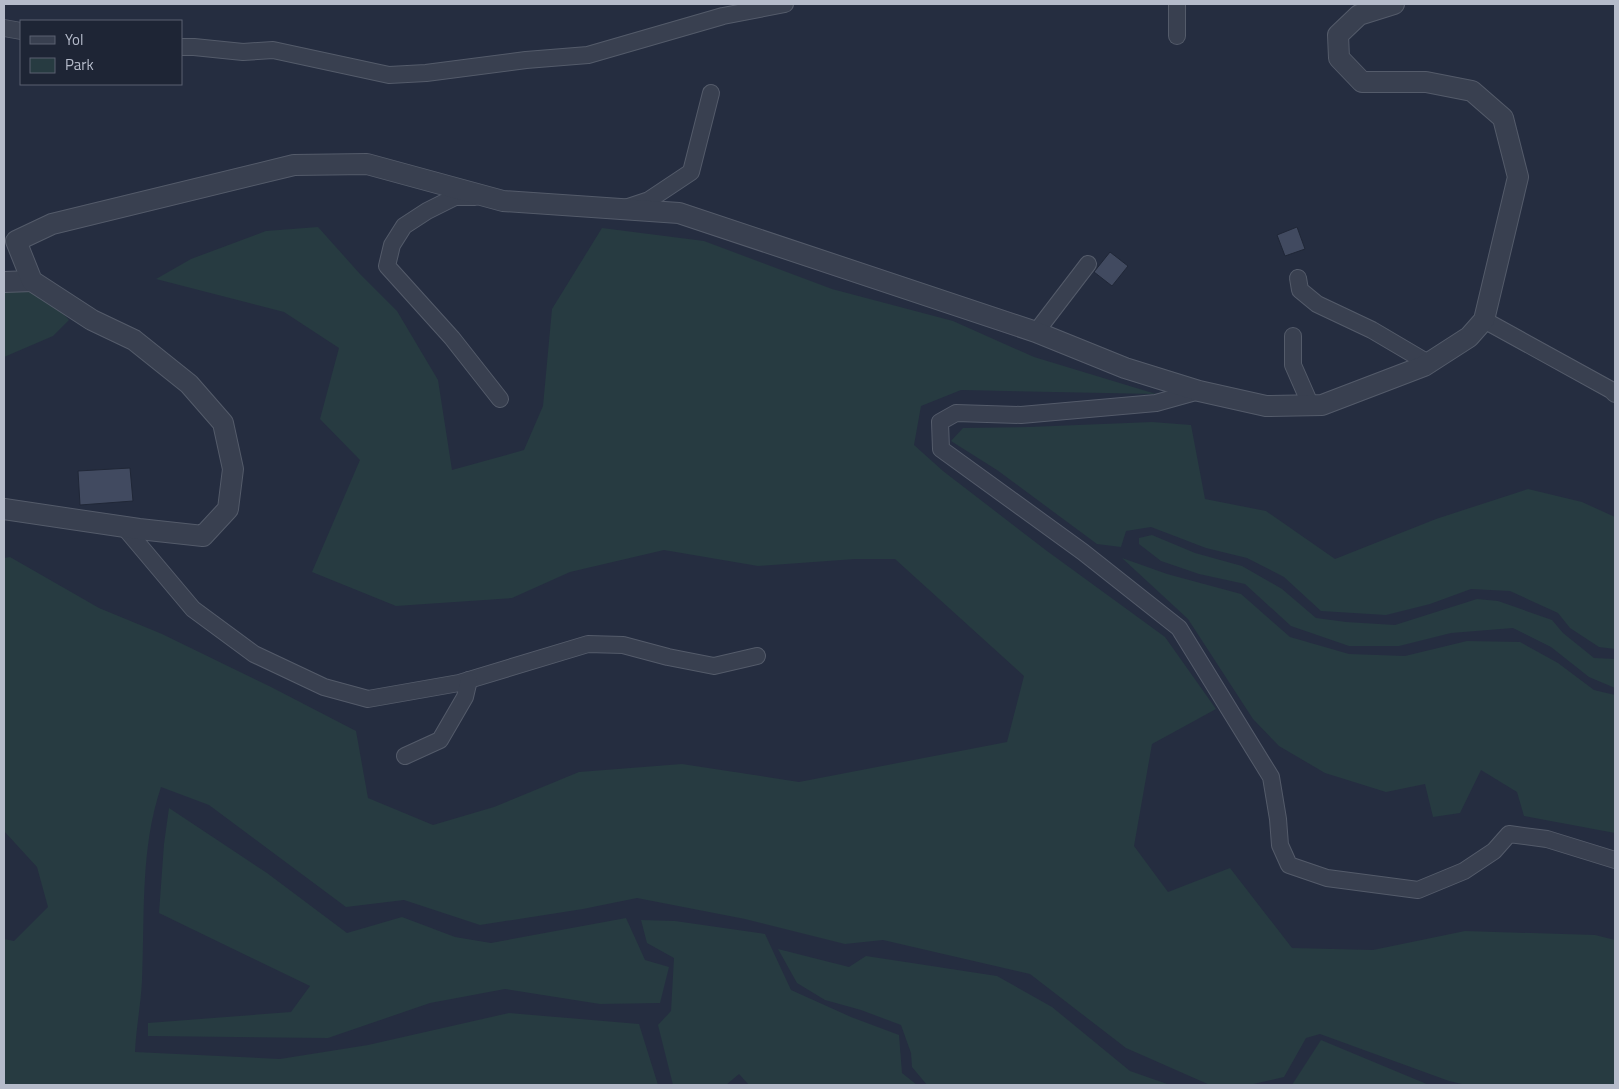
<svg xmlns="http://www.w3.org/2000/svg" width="1619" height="1089" font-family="'Titillium Web',sans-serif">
  <rect width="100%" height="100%" fill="#252d40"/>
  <g fill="#273b41">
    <path d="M318,227L360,274L397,311L438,380L452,470L524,450L543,406L552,309L602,228L704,241L832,289L953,321L1034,357L1156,394L961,390L921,406L914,445L943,471L1047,551L1165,637L1216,709L1152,744L1134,846L1168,892L1230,868L1292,948L1373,950L1465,931L1595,935L1615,940V1085H1466L1449,1081L1320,1034L1306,1038L1284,1077L1249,1085H1210L1126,1048L1030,974L883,940L845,944L745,919L637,898L583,909L480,925L404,900L346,907L209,805L161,787C140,849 145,915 142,980C141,1004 136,1028 135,1052L280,1059L368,1045L509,1013L639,1024L658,1085H4V939L14,941L48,907L37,867L4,831V558L10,557L99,608L162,634L271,687L356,731L368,798L433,825L494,807L579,772L682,764L799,782L1007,742L1024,676L895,559H855L758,566L664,550L570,572L512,598L396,606L312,572L360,460L320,419L339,348L284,312L156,279L191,259L266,231Z"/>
    <polygon points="26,289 54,304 69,320 53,336 4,357 4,291"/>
    <polygon points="1152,422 1191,425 1205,499 1266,511 1335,559 1436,519 1528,489 1582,502 1615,517 1615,649 1599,647 1570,628 1558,613 1510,591 1471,589 1430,604 1386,615 1321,611 1284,577 1247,558 1206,548 1151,527 1126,531 1121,547 1097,544 997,470 951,441 963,428 1029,427"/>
    <polygon points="1152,535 1195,553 1242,566 1282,589 1316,618 1346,622 1395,625 1477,599 1498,601 1552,620 1563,633 1594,658 1615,659 1615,688 1589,677 1551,647 1513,628 1451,633 1399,646 1349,646 1291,626 1245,584 1199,574 1161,561 1139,544 1139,538"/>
    <polygon points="1122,558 1167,574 1241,594 1290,637 1349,654 1405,656 1467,641 1520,642 1558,663 1594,690 1615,695 1615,833 1524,816 1517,792 1481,770 1460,813 1433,817 1425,784 1386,792 1325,773 1279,746 1253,719 1188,619"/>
    <polygon points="169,808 267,873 347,933 402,917 455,937 491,943 626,918 645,960 669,967 660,1003 600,1004 505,989 430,1003 328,1038 148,1036 148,1023 291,1012 310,986 159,913 164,844"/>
    <polygon points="641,920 675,921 765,934 791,990 851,1017 899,1035 902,1073 917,1085 749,1085 739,1074 726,1085 673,1085 658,1025 671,1011 674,958 647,943"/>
    <polygon points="778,949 849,967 866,956 997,976 1052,1007 1130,1071 1170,1085 927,1085 912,1067 911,1053 901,1025 861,1010 825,1000 797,983"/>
    <polygon points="1321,1040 1429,1085 1292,1085"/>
  </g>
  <g fill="#414a60" stroke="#202737">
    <polygon points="1297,227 1305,249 1285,256 1277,235"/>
    <polygon points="1110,252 1128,266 1112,286 1094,272"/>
    <polygon points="130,468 133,501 80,505 78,471"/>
  </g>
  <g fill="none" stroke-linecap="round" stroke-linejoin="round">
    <defs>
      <g id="minor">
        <polyline points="1177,4 1177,36"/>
        <polyline points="4,28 21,31"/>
        <polyline points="181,47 194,47 243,52 273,50 389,75 426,73 526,60 588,55 723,16 785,4"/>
        <polyline points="475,197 455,197 427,211 404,226 392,245 387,266 452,338 500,399"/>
        <polyline points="625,208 649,200 691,172 711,93"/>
        <polyline points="1298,278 1300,290 1317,304 1372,330 1428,363"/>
        <polyline points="1484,320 1611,390 1615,394"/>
        <polyline points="1036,332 1088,264"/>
        <polyline points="1293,336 1293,365 1311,406"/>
        <polyline points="1199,391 1156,403 1021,415 956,413 940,422 941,449 1083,552 1179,628 1271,777 1278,819 1280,845 1289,865 1327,878 1418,890 1464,871 1494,851 1509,834 1547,839 1615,860"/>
        <polyline points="124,527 193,609 254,654 324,687 368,699 459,683 588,644 623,645 668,657 714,666 757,656"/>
        <polyline points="405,756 440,740 465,697 469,680"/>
      </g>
      <g id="tertiary">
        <polyline points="4,282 32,281"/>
        <polyline points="4,509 139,529 203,536 228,509 233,469 223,423 189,384 134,340 92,320 32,281 16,241 52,224 294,165 367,164 503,201 679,213 1036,332 1125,368 1199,391 1266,406 1322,405 1424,366 1469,337 1484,320 1518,177 1503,118 1472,91 1426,82 1362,82 1339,58 1338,35 1359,15 1394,4"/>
      </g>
    </defs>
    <use href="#minor" stroke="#545b6a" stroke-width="18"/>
    <use href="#tertiary" stroke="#545b6a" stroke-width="22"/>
    <use href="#minor" stroke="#394050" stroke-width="16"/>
    <use href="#tertiary" stroke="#394050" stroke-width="20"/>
  </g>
  <rect width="1619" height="1089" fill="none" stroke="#b5bbca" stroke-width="10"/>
  <rect x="20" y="20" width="162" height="65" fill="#1e2535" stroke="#5a6171"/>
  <rect x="30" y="36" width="25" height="8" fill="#394050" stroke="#5a6171"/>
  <text x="65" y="45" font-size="15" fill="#b5bbca">Yol</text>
  <rect x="30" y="58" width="25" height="15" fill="#273b41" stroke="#5a6171"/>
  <text x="65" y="70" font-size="15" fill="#b5bbca">Park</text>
</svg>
